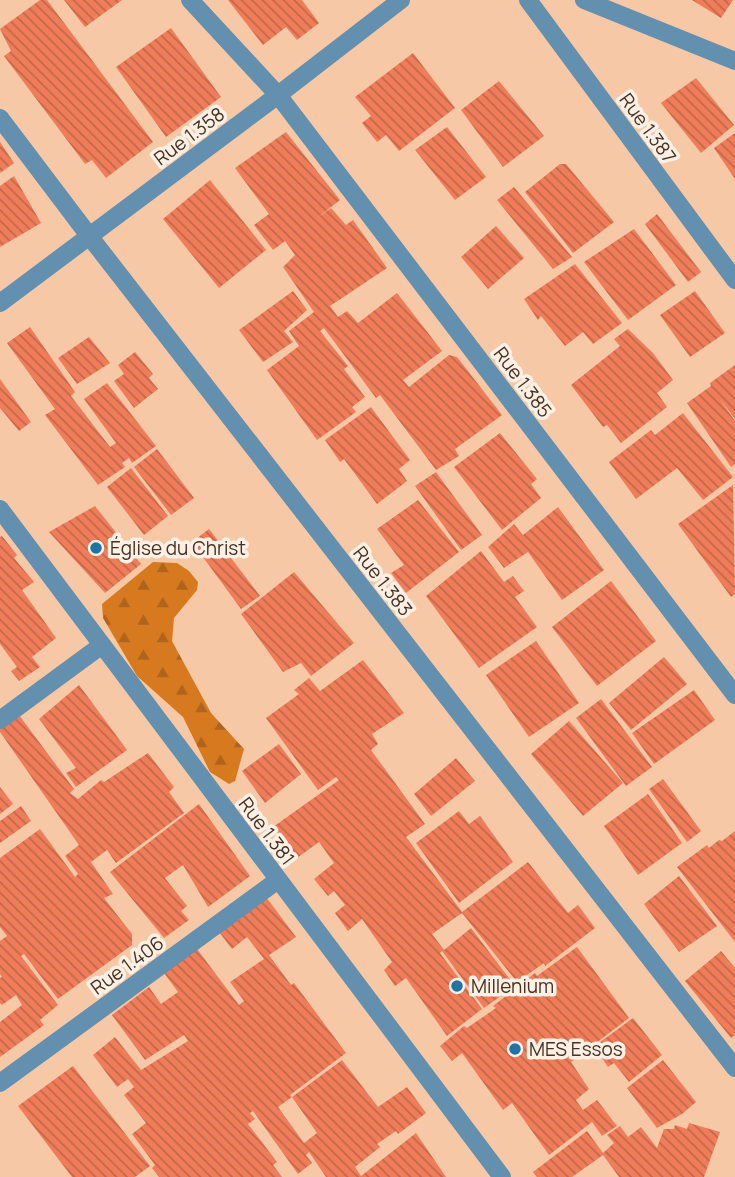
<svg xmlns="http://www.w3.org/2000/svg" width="735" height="1177" font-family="Manrope,sans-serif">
  <defs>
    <pattern id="forest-firs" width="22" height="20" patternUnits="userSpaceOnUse" patternTransform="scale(1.75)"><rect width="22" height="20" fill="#d7791f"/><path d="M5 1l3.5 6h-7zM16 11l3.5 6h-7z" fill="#b0641b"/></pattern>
    <pattern id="building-back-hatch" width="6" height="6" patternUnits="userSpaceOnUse" patternTransform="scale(1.75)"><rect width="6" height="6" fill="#f07d5a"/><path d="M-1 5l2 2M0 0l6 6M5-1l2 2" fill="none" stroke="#c4674a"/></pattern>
  </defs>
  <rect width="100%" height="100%" fill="#f7c8a5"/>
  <polygon fill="url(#forest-firs)" points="153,562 177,563 189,571 198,582 197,590 174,618 172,641 211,713 244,749 235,781 229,784 210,772 183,717 137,676 103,618 102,604"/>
  <g fill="url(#building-back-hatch)">
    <polygon points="40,0 47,0 153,142 106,178 92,160 85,164 4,56 11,51 0,29"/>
    <polygon points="64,0 122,0 85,27"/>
    <polygon points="228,0 302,0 319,23 297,40 286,27 263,45"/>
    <polygon points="692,0 733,0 721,18"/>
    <polygon points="171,28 221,97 166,137 116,67"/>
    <polygon points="413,53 455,108 399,151 386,135 377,142 362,123 371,116 355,97"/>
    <polygon points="696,78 734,125 701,153 661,103"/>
    <polygon points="499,81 544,136 503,167 461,110"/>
    <polygon points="447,127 486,177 455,200 415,150"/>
    <polygon points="286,132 340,200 317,218 331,208 346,225 353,220 387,268 330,306 338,317 347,311 358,323 397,293 442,351 403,380 409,387 449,355 457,357 502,415 455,449 459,456 436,470 380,395 376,398 324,328 320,331 348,366 344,369 365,397 352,407 356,412 317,440 267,370 299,346 289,331 314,312 283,267 295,255 285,241 273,250 254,225 269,214 235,168"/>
    <polygon points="735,133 735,179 714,148"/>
    <polygon points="0,142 14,163 0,173"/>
    <polygon points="560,164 566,164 614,222 573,253 525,192"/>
    <polygon points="14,176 41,223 0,247 0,186"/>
    <polygon points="210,180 266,250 219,288 163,219"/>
    <polygon points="514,187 572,257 553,269 497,200"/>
    <polygon points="657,214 701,272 688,282 645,224"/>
    <polygon points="496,226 524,258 488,289 461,257"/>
    <polygon points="634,229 676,285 628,320 584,262"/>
    <polygon points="575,264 622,323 593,344 583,332 565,346 541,316 538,320 524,299"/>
    <polygon points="293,291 307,310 284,331 293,342 263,362 239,330"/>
    <polygon points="695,291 725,333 690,357 660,315"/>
    <polygon points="30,327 75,392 71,396 110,447 116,443 84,399 107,383 156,446 132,463 129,458 122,463 125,467 98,485 45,415 55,409 7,343"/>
    <polygon points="628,329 653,353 673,380 657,393 667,407 621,443 607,425 603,427 571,385 620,346 614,339"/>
    <polygon points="89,337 110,363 77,384 58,358"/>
    <polygon points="135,352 153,374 149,378 158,389 134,408 114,381 124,374 118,365"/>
    <polygon points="735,365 735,419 719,398 735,421 735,464 731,467 687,403 711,386 710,383"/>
    <polygon points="0,379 31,422 19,431 0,408"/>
    <polygon points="371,407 410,460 399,469 407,481 377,504 344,459 340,462 325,440"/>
    <polygon points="683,413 733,477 703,500 677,468 636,499 609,462 651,430 655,435"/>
    <polygon points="500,433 537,479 531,484 541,498 502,530 454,467"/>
    <polygon points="157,449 194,498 171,515 134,467"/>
    <polygon points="131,468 168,516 144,535 107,487"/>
    <polygon points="436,472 482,535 461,550 415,486"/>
    <polygon points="733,485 735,594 731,597 678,524"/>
    <polygon points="418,500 459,552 406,593 391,573 404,565 377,529"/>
    <polygon points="95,506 141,564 105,593 49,532"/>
    <polygon points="558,507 604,570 562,600 528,552 504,568 488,547 514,524 523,535"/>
    <polygon points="209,529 260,596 241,609 192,542"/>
    <polygon points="2,536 17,555 14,558 34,582 22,590 56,638 32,657 40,667 19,681 11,671 17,667 0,644 0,537"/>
    <polygon points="481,551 504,582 513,576 524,591 515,597 537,627 479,668 426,596"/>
    <polygon points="294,572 354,643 311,676 301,663 283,672 241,614"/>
    <polygon points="611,581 656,641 597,686 552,627"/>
    <polygon points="536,641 579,703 529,737 486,675"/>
    <polygon points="664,657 687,684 631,730 609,703"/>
    <polygon points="363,660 404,713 372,734 378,744 371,750 425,824 406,837 462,912 528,862 568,913 578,905 595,928 545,966 544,963 517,982 462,913 432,934 444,950 471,928 515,986 484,1008 442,951 440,953 482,1009 447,1036 406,978 395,986 384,970 392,962 362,919 348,931 335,913 345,905 334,891 328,896 314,879 334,863 319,842 297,858 273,827 339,780 336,777 318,790 266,718 299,694 294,690 309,678 320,691"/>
    <polygon points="79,685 127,750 76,787 66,773 76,768 39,719"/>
    <polygon points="694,690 715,720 654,764 632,733"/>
    <polygon points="601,699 652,767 626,786 576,718"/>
    <polygon points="19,715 74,789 70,793 78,799 101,780 104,782 148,753 174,787 169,792 184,813 116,863 107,850 91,862 113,894 104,898 132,934 132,945 58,999 24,954 21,956 58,1005 40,1020 44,1025 0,1057 0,1022 22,1005 16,995 2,1005 0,1003 0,978 2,977 0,974 0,941 7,936 0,927 0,858 40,829 75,877 78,874 65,856 79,845 0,732 0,729"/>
    <polygon points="569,721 623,783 583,816 531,754"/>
    <polygon points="279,744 301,774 265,803 242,771"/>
    <polygon points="456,758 475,781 431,816 414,794"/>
    <polygon points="663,779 701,831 687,842 649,789"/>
    <polygon points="0,787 13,804 0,814"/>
    <polygon points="648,794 682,843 638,875 604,826"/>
    <polygon points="199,804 250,876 208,907 183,865 165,878 187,906 181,911 189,920 164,938 110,872"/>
    <polygon points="21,806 31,821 0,843 0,821"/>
    <polygon points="459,811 469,824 480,816 513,862 459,903 416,843"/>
    <polygon points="735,831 735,942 677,867 707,845 709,848 719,840 722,841"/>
    <polygon points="679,876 717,926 679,952 644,904"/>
    <polygon points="266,897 296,937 269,955 291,985 294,983 346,1053 290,1095 292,1097 278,1107 304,1143 317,1133 292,1097 342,1060 378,1107 407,1087 426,1113 398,1134 396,1131 377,1144 380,1147 355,1167 361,1176 416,1133 446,1177 326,1177 309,1152 306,1155 312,1163 298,1174 253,1111 250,1113 255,1119 248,1124 277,1162 273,1165 282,1177 159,1177 152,1168 155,1165 132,1134 146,1123 124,1095 134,1087 128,1079 117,1087 93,1055 115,1037 141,1070 188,1041 184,1035 145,1060 112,1015 149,987 161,1004 178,992 164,973 197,949 239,1005 244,1001 230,982 264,959 247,937 232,949 219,932"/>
    <polygon points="577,947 629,1018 571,1062 589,1089 576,1100 583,1110 597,1100 617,1126 602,1136 592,1122 549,1155 512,1103 503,1110 462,1053 452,1061 440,1046 464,1026 467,1028 496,1008 493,1006 535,973 537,976"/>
    <polygon points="721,951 735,968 735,1035 731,1038 685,981"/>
    <polygon points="633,1018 662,1055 629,1082 614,1063 608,1067 602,1058 607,1054 599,1043"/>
    <polygon points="663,1060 696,1102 682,1114 657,1128 627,1088"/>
    <polygon points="73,1066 150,1166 135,1177 72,1177 18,1106"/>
    <polygon points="689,1123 720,1132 704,1177 619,1177 603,1155 572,1177 537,1177 533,1172 587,1131 603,1153 614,1143 607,1135 620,1126 628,1137 641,1127 657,1148 664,1129 674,1129 675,1125 687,1129"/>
  </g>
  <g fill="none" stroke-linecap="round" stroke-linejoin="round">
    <g stroke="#6290ae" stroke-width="18">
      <polyline points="190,0 278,95 735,695"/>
      <polyline points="528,0 735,280"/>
      <polyline points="584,0 735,61"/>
      <polyline points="0,118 90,237 735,1068"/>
      <polyline points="0,303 278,95 401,0"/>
      <polyline points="0,509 502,1177"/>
      <polyline points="0,720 102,645"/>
      <polyline points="0,1083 278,880"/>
    </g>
  </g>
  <g fill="#1c75a4" stroke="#fff0e6" stroke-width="2.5">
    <circle cx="96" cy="548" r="7"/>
    <circle cx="457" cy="986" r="7"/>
    <circle cx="515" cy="1049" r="7"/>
  </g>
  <g text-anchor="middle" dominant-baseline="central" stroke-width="7" stroke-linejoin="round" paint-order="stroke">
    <g font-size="19" fill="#443224" stroke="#fff0e6">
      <text transform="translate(648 128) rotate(54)">Rue 1.387</text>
      <text transform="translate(189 136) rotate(-37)">Rue 1.358</text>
      <text transform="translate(523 382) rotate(53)">Rue 1.385</text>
      <text transform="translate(383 581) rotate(52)">Rue 1.383</text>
      <text transform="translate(267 831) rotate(53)">Rue 1.381</text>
      <text transform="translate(127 965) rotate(-36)">Rue 1.406</text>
    </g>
    <g font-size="19" fill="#443224" stroke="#fff0e6" text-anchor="start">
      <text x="110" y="548">Église du Christ</text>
      <text x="471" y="986">Millenium</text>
      <text x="529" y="1049">MES Essos</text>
    </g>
  </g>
</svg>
